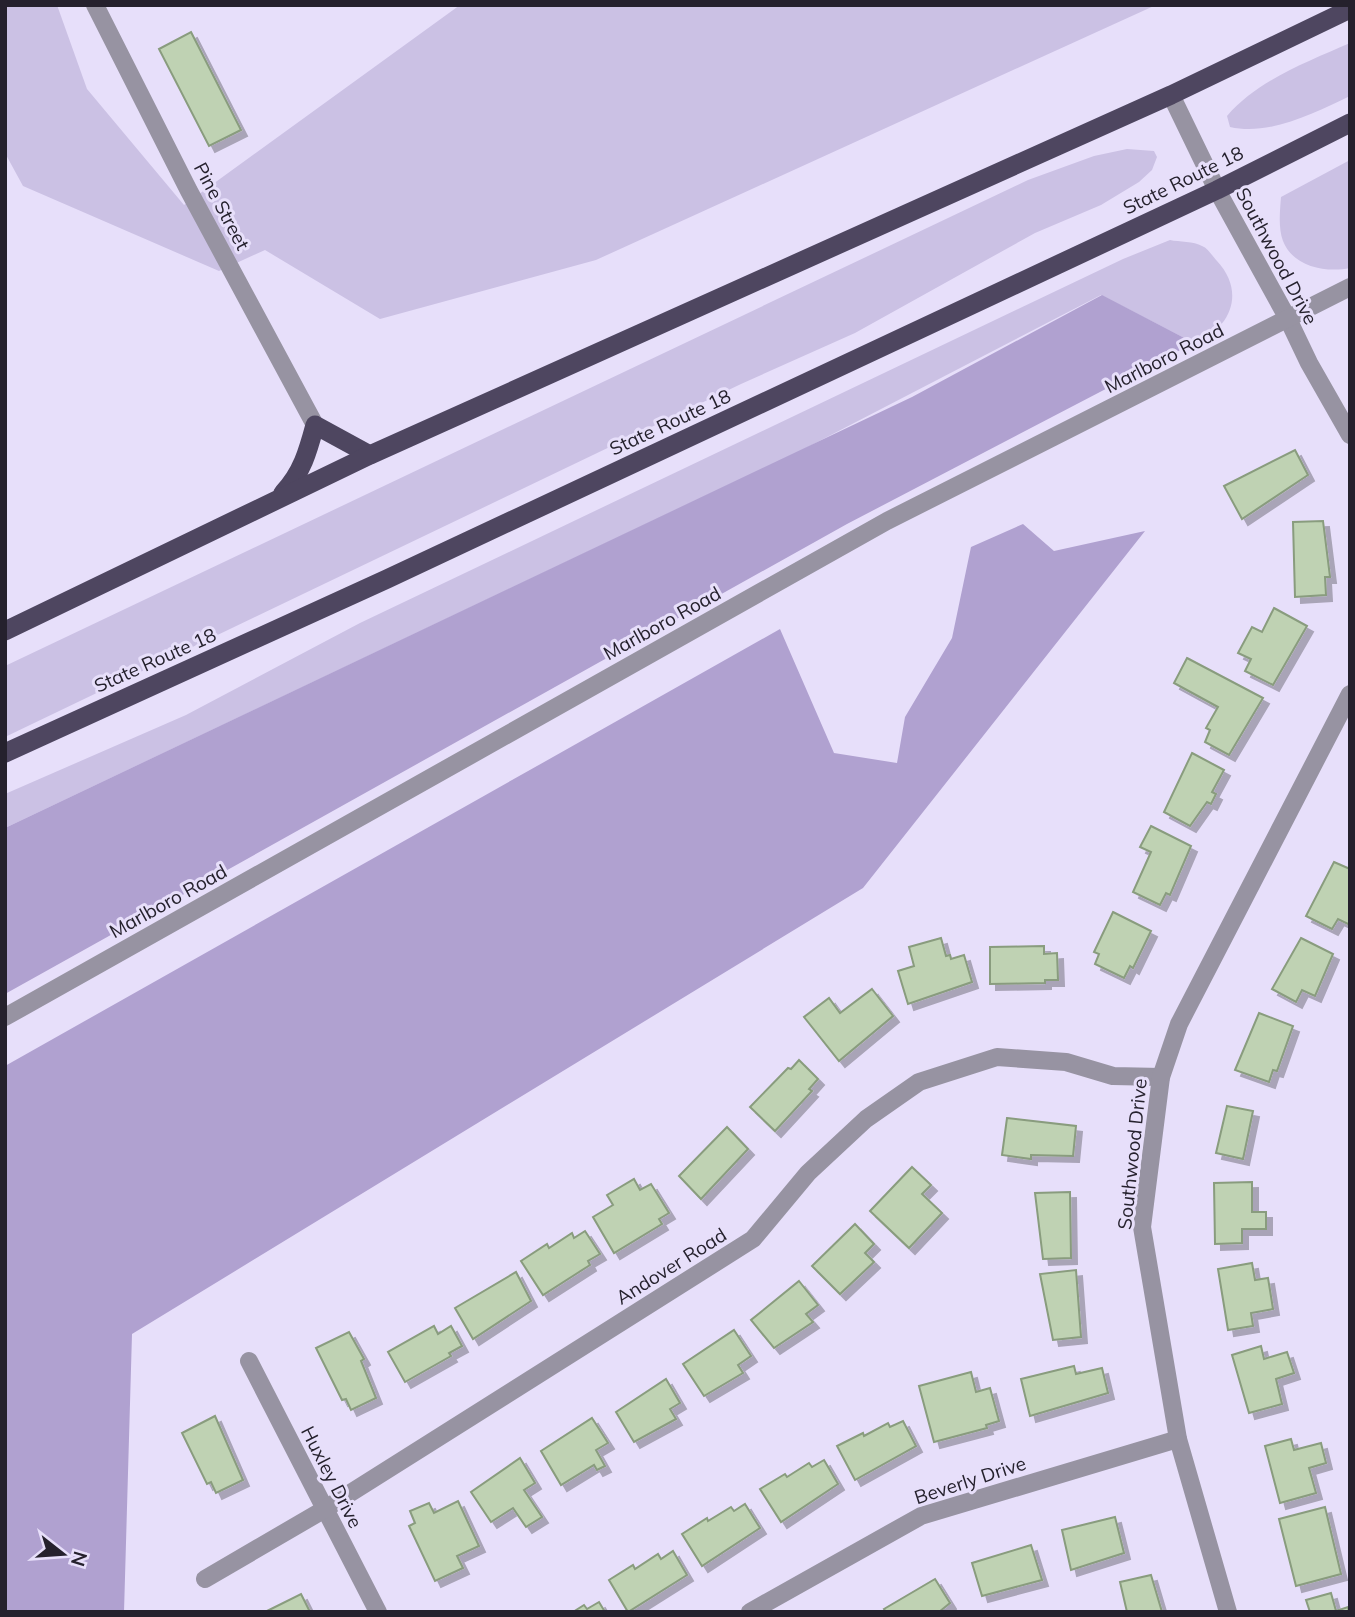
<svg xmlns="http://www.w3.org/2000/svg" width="1355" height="1617" font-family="Mulish,sans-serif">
  <defs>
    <filter id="shadow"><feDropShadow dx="6" dy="6" stdDeviation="0" flood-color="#0004"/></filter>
  </defs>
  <rect width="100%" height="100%" fill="#e7dffa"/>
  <g fill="#cbc1e4">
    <polygon points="5,5 57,5 87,89 184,205 460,5 1156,5 596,260 380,319 265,250 219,271 23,186 5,153"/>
    <path d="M1350,43V96C1314,113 1270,136 1230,127L1227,116C1258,80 1307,62 1350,43Z"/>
    <polygon points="1127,149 1154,151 1157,157 1152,170 1139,182 1101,205 1035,233 855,333 741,384 5,737 5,666 1028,180 1094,156"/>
    <path d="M1350,160V268C1326,273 1293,267 1283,241C1278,228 1280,210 1281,197Z"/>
    <path d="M1170,240C1179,242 1194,241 1202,246C1208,248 1213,257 1217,261C1246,292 1231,329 1194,343L1101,295L802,450L5,828V794L186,715L360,623L1123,259Z"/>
  </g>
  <g fill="#b0a1d0">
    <polygon points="1102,295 1194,343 847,524 5,994 5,828 912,397"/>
    <polygon points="1023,524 1054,551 1145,531 863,888 132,1334 124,1612 5,1612 5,1066 780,629 834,753 897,763 905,717 952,638 971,547"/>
  </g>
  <g fill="#bfd2b3" stroke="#899c7e" stroke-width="2" filter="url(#shadow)">
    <polygon points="191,32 241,130 209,146 159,49"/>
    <polygon points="1295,450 1308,475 1242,519 1224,486"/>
    <polygon points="1323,521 1330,577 1325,577 1326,595 1295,597 1293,522"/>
    <polygon points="1274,608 1307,626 1273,685 1245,671 1251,659 1238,653 1252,627 1262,632"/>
    <polygon points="1187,658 1263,698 1229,755 1205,742 1210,730 1206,728 1218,707 1174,683"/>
    <polygon points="1192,753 1224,770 1212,792 1216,794 1211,804 1207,802 1190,826 1164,812"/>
    <polygon points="1151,826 1191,846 1170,895 1166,893 1160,905 1133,892 1151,852 1140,847"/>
    <polygon points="1334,862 1350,869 1350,921 1348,924 1338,919 1332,929 1306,916"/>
    <polygon points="1113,912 1151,931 1133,968 1130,966 1124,978 1095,964 1099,954 1094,952"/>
    <polygon points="941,938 946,956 950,955 951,959 964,955 972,982 908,1004 898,971 914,966 909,947"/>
    <polygon points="1301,938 1333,954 1315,996 1302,990 1296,1002 1272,989"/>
    <polygon points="1044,946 1044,954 1057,953 1058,980 1045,980 1045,983 990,984 990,947"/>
    <polygon points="872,989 893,1016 839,1061 804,1017 829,998 840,1013"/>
    <polygon points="1259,1013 1293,1026 1277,1071 1273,1070 1269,1082 1235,1070"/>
    <polygon points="799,1060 818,1079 809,1089 812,1091 775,1131 750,1107 788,1068 791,1069"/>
    <polygon points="1227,1106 1253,1111 1243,1159 1216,1153"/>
    <polygon points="1007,1118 1076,1126 1073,1156 1031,1155 1031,1159 1002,1155"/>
    <polygon points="727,1127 748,1149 701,1199 679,1176"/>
    <polygon points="912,1167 931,1185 922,1194 942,1213 909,1248 870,1211"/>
    <polygon points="634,1179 640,1190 651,1184 669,1213 659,1219 662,1224 614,1253 593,1217 613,1205 607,1195"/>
    <polygon points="1252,1182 1252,1212 1266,1212 1266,1229 1242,1229 1242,1243 1215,1244 1214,1183"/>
    <polygon points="1070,1192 1071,1258 1043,1259 1035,1193"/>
    <polygon points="855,1224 874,1244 865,1253 874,1262 840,1294 812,1266"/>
    <polygon points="585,1231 600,1254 588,1261 590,1265 543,1295 521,1261 547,1244 549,1248 572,1233 574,1238"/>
    <polygon points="1252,1263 1255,1280 1268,1278 1273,1309 1251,1313 1253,1326 1228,1330 1218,1269"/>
    <polygon points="1076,1270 1081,1337 1053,1340 1040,1274"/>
    <polygon points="516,1272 531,1301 473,1339 455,1308"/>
    <polygon points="799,1281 818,1305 806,1314 813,1322 774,1348 751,1320"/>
    <polygon points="434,1326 438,1334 451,1326 462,1346 449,1353 451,1356 405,1382 388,1352"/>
    <polygon points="734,1330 751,1356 738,1365 743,1373 704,1396 683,1364"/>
    <polygon points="349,1332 364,1359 361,1361 376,1398 351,1410 346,1399 342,1400 316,1348"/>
    <polygon points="1261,1346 1264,1359 1287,1352 1294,1373 1276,1379 1282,1404 1249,1413 1232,1355"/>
    <polygon points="1074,1366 1076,1374 1102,1368 1108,1393 1030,1416 1021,1379"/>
    <polygon points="971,1372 976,1392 990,1388 999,1421 986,1425 987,1428 934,1442 919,1386"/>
    <polygon points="666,1379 680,1403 670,1409 676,1419 634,1442 616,1412"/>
    <polygon points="215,1416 243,1480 216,1493 211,1482 207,1484 182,1433"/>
    <polygon points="592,1418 608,1443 596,1450 605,1466 597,1470 594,1465 561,1485 541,1451"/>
    <polygon points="903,1421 916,1446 855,1480 837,1446 863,1433 864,1436 888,1423 890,1427"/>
    <polygon points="1291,1439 1294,1450 1321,1443 1326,1463 1309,1468 1316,1493 1280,1503 1265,1446"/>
    <polygon points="520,1458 535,1483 524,1490 542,1517 526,1527 513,1508 491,1522 471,1492"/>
    <polygon points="824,1460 838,1484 781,1522 760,1489 785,1474 787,1477 809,1463 812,1467"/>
    <polygon points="458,1501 479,1546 457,1556 463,1568 435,1581 409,1526 415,1523 410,1511 429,1503 434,1513"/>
    <polygon points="745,1504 760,1528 702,1566 682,1534 707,1518 708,1521 731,1507 734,1511"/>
    <polygon points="1325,1507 1341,1574 1296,1586 1279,1519"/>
    <polygon points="1115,1517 1124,1553 1071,1570 1062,1530"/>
    <polygon points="1031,1545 1042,1580 982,1596 972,1563"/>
    <polygon points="673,1551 687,1575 628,1612 609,1580 633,1565 635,1569 658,1554 661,1559"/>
    <polygon points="1151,1575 1162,1612 1127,1612 1120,1582"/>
    <polygon points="935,1579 950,1603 939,1612 886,1612 884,1609"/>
    <polygon points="1331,1593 1336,1611 1348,1607 1349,1612 1310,1612 1306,1600"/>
    <polygon points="301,1594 310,1612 265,1612"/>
    <polygon points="599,1602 605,1612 573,1612 584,1605 587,1609"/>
  </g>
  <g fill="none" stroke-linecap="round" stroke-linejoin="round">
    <g stroke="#9793a2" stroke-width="18">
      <polyline points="95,5 189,191 315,425"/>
      <polyline points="1288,319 1309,363 1350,435"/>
      <polyline points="249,1361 378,1612"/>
      <polyline points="205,1579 325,1509 753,1239 808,1173 866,1119 919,1082 997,1057 1066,1062 1113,1076 1161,1077"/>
      <polyline points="750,1612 921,1516 1178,1439"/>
      <polyline points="1228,1612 1178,1439 1142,1227 1161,1077 1179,1024 1350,694"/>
    </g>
    <g stroke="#9793a2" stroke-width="18">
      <polyline points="1171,95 1217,190 1288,319"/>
      <polyline points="5,1017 887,521 1350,287"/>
    </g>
    <g stroke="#4e4660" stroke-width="19">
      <path d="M283,493C302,473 308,451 315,425L370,455"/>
      <polyline points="5,631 370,455 1171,95 1350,9"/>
      <polyline points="5,753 387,579 1217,190 1350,123"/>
    </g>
  </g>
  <g text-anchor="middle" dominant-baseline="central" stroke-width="6" stroke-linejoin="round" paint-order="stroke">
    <g font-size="19" fill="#25212d" stroke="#e7dffa">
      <text transform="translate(1183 180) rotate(-26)">State Route 18</text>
      <text transform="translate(222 206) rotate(62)">Pine Street</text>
      <text transform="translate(1277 256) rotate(62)">Southwood Drive</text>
      <text transform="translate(1164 358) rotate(-27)">Marlboro Road</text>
      <text transform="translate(670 422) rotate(-25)">State Route 18</text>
      <text transform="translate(662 623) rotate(-29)">Marlboro Road</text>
      <text transform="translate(155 660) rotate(-24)">State Route 18</text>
      <text transform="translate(168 901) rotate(-29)">Marlboro Road</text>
      <text transform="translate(1132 1154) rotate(-84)">Southwood Drive</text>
      <text transform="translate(671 1266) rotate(-32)">Andover Road</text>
      <text transform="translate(332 1477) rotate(63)">Huxley Drive</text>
      <text transform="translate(970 1480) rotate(-18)">Beverly Drive</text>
    </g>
  </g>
  <rect width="1355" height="1617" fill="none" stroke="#25212d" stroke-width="14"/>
  <g transform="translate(63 1554) rotate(107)" stroke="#e7dffa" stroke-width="5" paint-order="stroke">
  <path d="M0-5L12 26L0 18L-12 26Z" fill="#25212d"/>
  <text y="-10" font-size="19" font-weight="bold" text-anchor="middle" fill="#25212d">N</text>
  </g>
</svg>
